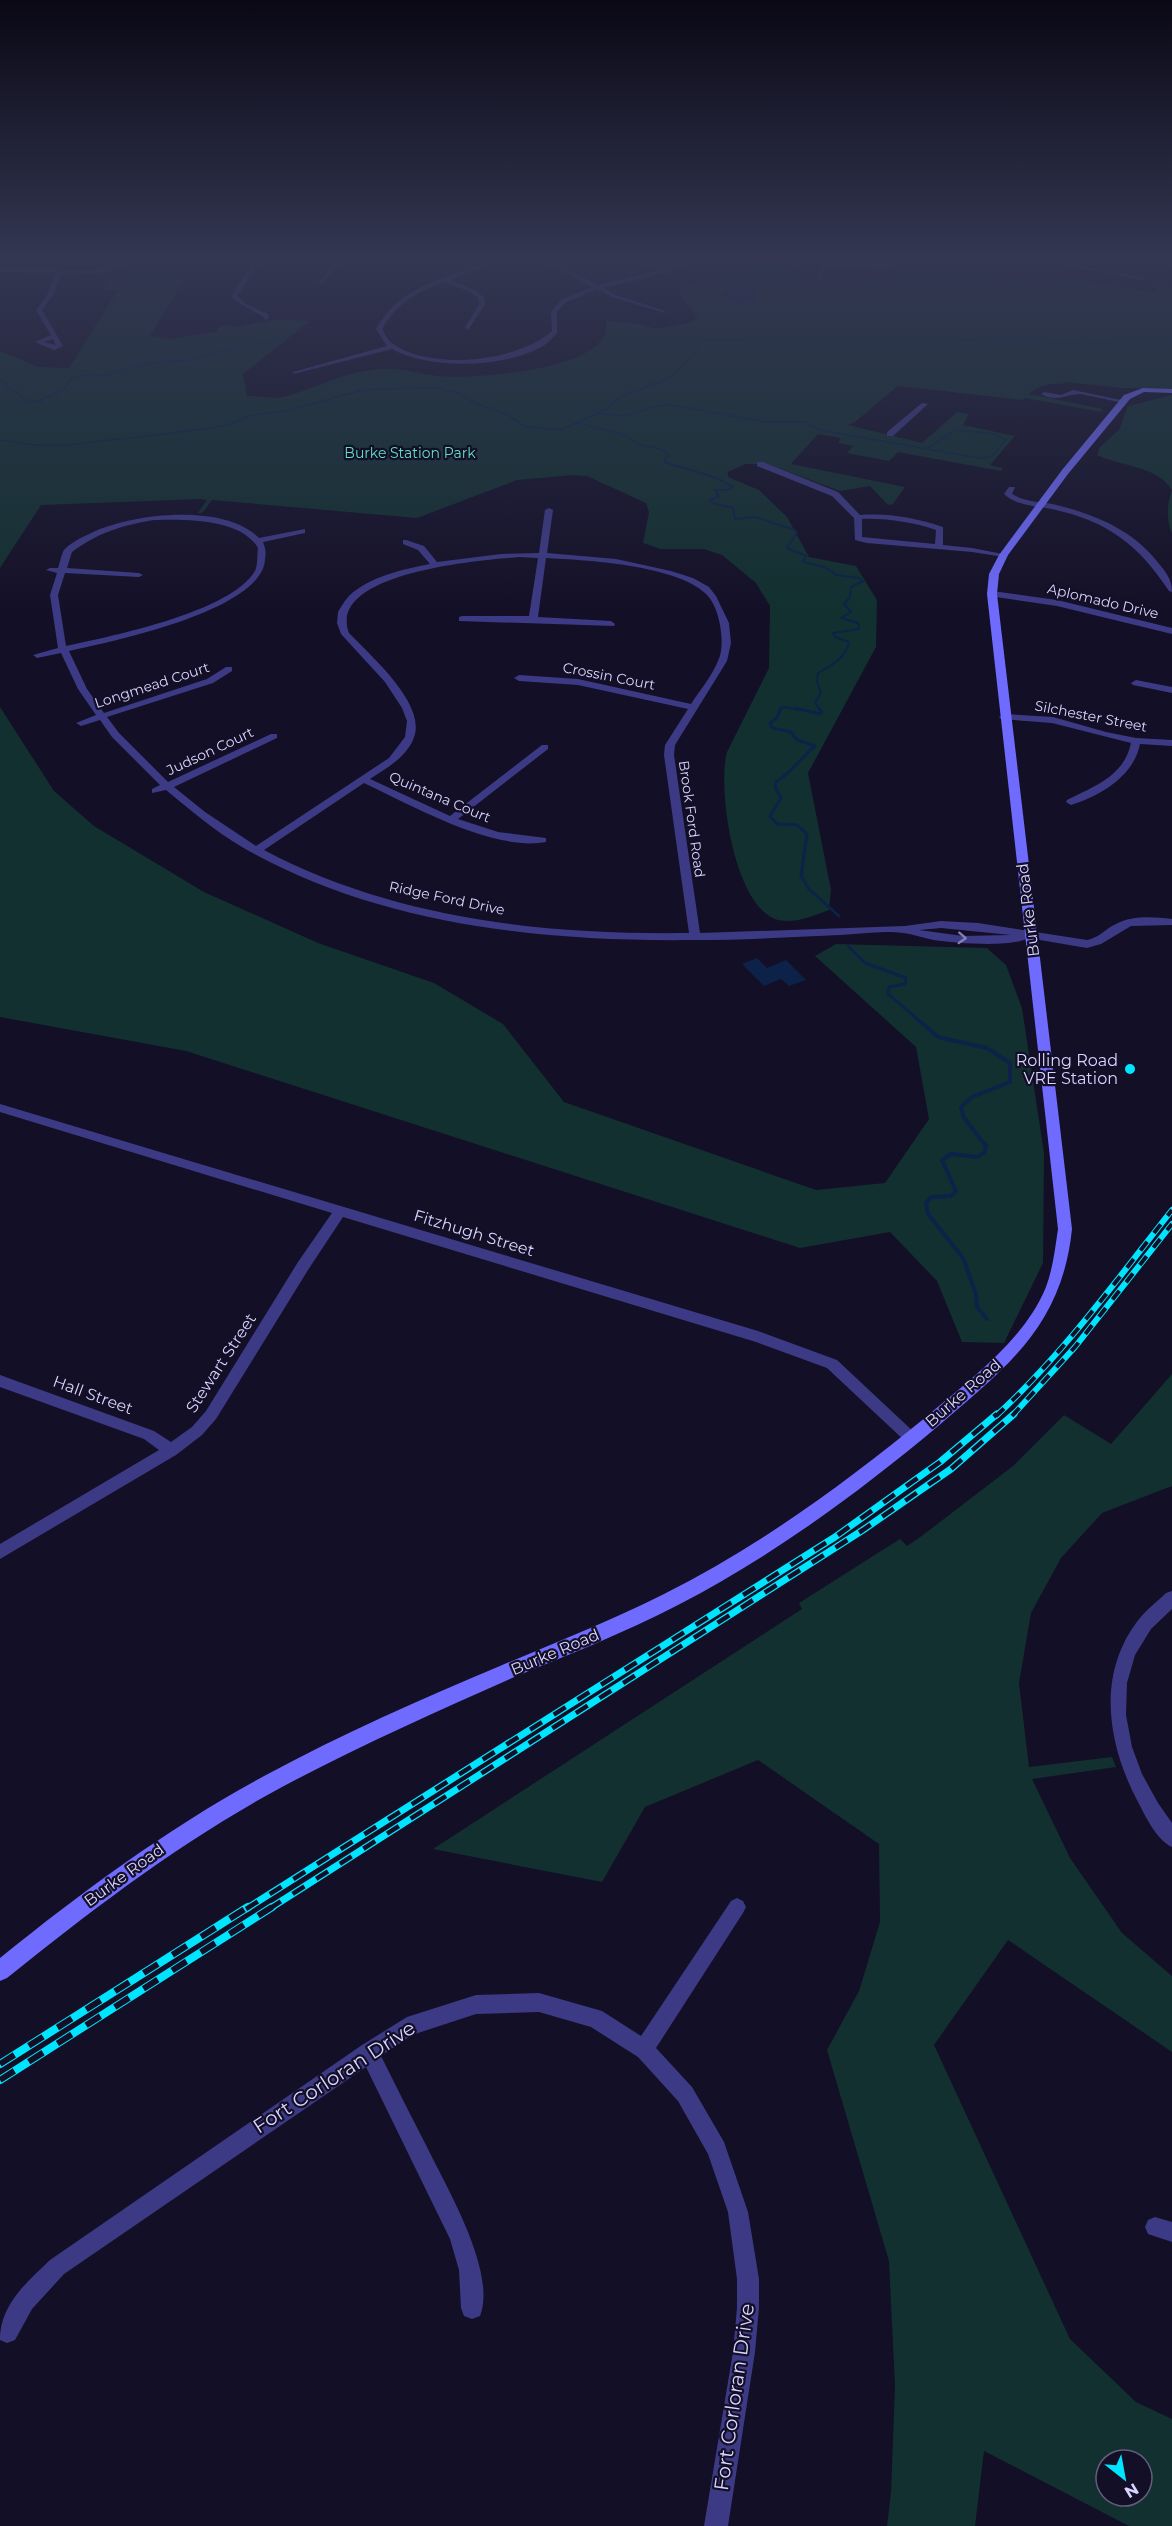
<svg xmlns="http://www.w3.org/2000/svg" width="1172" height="2526" font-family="Montserrat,sans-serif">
  <rect width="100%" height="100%" fill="#130f26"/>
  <g fill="#12302f" fill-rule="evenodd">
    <path d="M138,260H196L150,336L170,339L216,332L221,325L239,327L274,320L310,321L243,374L247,396C259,396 273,399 284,397C316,388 346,371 380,369C399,367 420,374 439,376C472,379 616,371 606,321L635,323L656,329L688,323L698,318L679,294L682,288C701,282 717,277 730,260H802L783,274L879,280L915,272L920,263L914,260H924L943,269L967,271L979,268L1006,278L1022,280L1040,275L1159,293L1149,282H1154L1172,289V389L1121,388L1066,382L1063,384C1051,382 1038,386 1029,394L1103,409L1101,412L1025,398L1023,400L898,386L855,422L848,425L922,443L957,412L969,414L963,425L1015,436L990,465L1003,468L1001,471L898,452L889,461L847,453L853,446L838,443L841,438L818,434L791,464L905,487L893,504L888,505L870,486L840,491L768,464H745L728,472V477L759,490L787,517L809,557L856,566L877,600L876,647L808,773L831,890L829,910C813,916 792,925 775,919C734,904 717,789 727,752L769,668L770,606L756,583L722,555L704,549H661L643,543L649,512L646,503L587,476L573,475L517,480L417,518L212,500L202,513H198L207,500L201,499L41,505L0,568V351L38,367L69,368L118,290L102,289L110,278H126Z"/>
    <path d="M1172,395V533C1166,521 1167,502 1172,490C1156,465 1122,467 1097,455L1100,447L1119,430L1128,406Z"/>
    <polygon points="0,707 54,791 94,826 204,892 318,943 434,983 503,1024 564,1102 816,1190 885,1183 929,1119 916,1047 815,956 836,944 987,948 1006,965 1022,1008 1044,1153 1043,1263 1004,1343 962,1342 937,1281 890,1232 800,1248 186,1051 0,1017"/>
    <path d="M1172,1374V1486L1102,1513L1061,1558L1031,1613L1019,1683L1029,1767L1112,1757L1116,1767L1032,1779L1070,1858L1122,1933L1172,1976V2052L1008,1940L934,2045L1070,2339L1136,2402L1172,2419V2526H1129L984,2451L975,2526H887L891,2492L895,2386L889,2261L827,2050L859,1991L880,1922L879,1844L758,1760L645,1807L602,1882L433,1849L802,1609L799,1603L900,1539L907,1546L923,1535L1013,1466L1064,1415L1111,1444ZM1106,2460H1142V2496H1106Z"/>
  </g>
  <g fill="#0c2248">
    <polygon points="748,283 757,283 755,299 739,303 722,297 724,291"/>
    <polygon points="757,958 767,968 786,960 806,980 789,986 781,979 764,986 742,964"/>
  </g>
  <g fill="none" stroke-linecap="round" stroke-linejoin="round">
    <g stroke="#0c2248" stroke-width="1.5">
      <polyline points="0,379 6,383 5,387 16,392 28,402 40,401 64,389 71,379 78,376 105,375 154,362 187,361 241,346 284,340"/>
      <polyline points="600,414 625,416 657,406 671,405 765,422 806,422"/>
      <polyline points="578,423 626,435 638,444 663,450 668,454 665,460"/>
      <polyline points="809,425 820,430 979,458 991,457 1006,440 991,433 961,431"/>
      <polyline points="0,440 35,445 69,445 205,429 228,425 249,416 290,410 359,391 376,389 435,388 457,393 475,403 508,415 524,426 561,430 607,409 618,398 671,377 694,355 701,342 708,340 940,341 1021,338 1064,343 1172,340"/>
      <polyline points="928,448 954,431"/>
    </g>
    <g stroke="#0c2248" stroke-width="2">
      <path d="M666,459L664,462L717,478L733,487L728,490H715L719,496L710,500L712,503L733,508L735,519L755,517L795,530L797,533L787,548L806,556L803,562L825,567L837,575L859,578L863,581L851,587L850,597L844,604L851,612L841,618L858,623L859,629L833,633L835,637L849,642C845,659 832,665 818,673L817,681L821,693L815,703L820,710"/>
      <polyline points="780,710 783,707 801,710"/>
    </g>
    <g stroke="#0c2248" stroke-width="3">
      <path d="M781,708L777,718L770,723L772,728L791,732L797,740L815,746C801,758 792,772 776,782L775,787L781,798L770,816L777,824L797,825L807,834L801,876L809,889L839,916"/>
      <polyline points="795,708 820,714 822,712 819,708"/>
      <polyline points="848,946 865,963 906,978 905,984 889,987 888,994 922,1023"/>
    </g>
    <polyline stroke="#0c2248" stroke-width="4" points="921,1022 938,1037 987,1048 1010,1063 1010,1082 972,1097 961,1107 964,1118 986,1146 984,1153 977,1157 951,1154 942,1160 956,1191 951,1196 931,1197 926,1203 928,1214 963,1258 976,1294 977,1307 987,1319"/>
    <g fill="#3d3a85" fill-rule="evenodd">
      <path d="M121,260H128C110,277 86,274 62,273L53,295L42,310L63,346L54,350L35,342L51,335L36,310L47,295L56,273L0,272V268L89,270L112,267ZM53,339L56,345L44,342Z"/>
      <path d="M255,260H261L237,296L246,304L268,314L269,318L266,320C258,311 241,307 231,296Z"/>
      <polygon points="335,260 341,260 337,268 322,284 318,284"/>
      <path d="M445,260H455L477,266L489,260H497L480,269L450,280L474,290L484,297L485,304L468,330L465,328L479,304V299L470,292L444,282C417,292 397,303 382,329C385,334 388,341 393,344C432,371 517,362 552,331L551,312L561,300L592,287L560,270L528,260C554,260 576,274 598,285L659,270L632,260H641L665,268L683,260H691L669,272L603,288L616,295L665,311V313L612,297L597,289L565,303L557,312V333C553,337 548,343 543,346C505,368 430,370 392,349L293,374V372L387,346L376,329C399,289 431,283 471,268Z"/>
      <path d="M830,260L871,265L882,261L892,266C875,276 841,258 828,267C825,269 824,273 822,275H818L824,265L833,262Z"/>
      <polygon points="1038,260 1052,260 1145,278 1142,280"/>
      <path d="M1073,390L1126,401L1123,403L1081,394C1065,394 1057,403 1041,394L1044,392L1061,395Z"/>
      <polygon points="922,403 928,404 893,436 887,436 887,432"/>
      <path d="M757,462H763L838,492L860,515C889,513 916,518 943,527V545L972,548L1008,555L1004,557L972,552L867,543L855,540L854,518L832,496L757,466ZM862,519C887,518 912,522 936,530L935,544L862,537Z"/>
      <path d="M1009,487H1015L1012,494L1020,498C1031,502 1041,502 1052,504C1091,513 1130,528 1156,560C1164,570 1172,578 1172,592L1169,591C1138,544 1107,521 1052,509C1035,506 1017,506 1004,494Z"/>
      <path d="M549,508L553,510L547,553L616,559L671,571L693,578L709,587L716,596L729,623L731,643L727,661L675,745L674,755L700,933L905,926L941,921L978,923L1087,940C1099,938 1105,929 1116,924C1133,915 1153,917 1172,919V925L1131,926L1101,944L1087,948L1028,938C1012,948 954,943 934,940C924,938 913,934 903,933C883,930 860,934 840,935C791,937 743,940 695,940C542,942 377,925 242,847C215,831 190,810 166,790L152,793V789L160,785L112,737L100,720L81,726L76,723L96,715L78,689L61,653L37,658L33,655L58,648L50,595L57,573L46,570L50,568H58C60,563 61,555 64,550C69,544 80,538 87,535C128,513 224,502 259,538L305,529V533L263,542C266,549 266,553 265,560C261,611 111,642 69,651L87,689L104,713L207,679L226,667H232V671L213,683L107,717L119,733L168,782L271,734H277V738L174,787L205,812L256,846L389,758L405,737L407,721L402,708L385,682L341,634L337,623L338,612C341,607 345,600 349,596C368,577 404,569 430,564L418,550L403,544V540H406L424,546L437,562L501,554L539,553L545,510ZM154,520C184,519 241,518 258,548C257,554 258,565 255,571C231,612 112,636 66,646L58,595L65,573L139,577L143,575L139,573L67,568L72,552C97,533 123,525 154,520ZM519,557L538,558L529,616H462L459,617V621L614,626L615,624L611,621L538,617L546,558C586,560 675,565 705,593C714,601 718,614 720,625C722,637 723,651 718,661C712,676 700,690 691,704L578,679L519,675L514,678L519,681L578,685L688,709L665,745L664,755L689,933C545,935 394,919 264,850L364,783C411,805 493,852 546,842V838L498,832L458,819L548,749V745H542L450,816L370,779C387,768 410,755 415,734C423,701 370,655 349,633C326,572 482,560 519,557ZM941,928L1011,935L963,936L919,930Z"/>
      <polygon points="992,591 1057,600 1172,628 1172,634 1057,606 989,596 989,592"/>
      <polygon points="1136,680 1172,687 1172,693 1133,685 1131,683"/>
      <path d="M1004,714L1053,717L1106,732L1136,738L1172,740V746L1140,744C1134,776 1100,796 1071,805L1066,802L1067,800C1095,786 1124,776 1131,743L1052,723L1001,719L999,717Z"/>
      <polygon points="0,1104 758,1331 837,1360 916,1434 918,1438 916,1442 911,1444 906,1442 827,1368 756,1342 343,1217 308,1270 216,1419 202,1435 176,1455 0,1559 0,1544 159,1450 144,1439 0,1387 0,1375 154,1431 171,1442 192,1427 206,1411 298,1262 332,1213 0,1112"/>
      <path d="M1172,1591V1609L1151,1629L1135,1655L1127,1683L1126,1715L1132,1747L1142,1774L1158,1803L1172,1823V1847C1156,1840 1145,1815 1137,1800C1107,1743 1096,1672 1140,1618C1147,1609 1158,1601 1166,1593Z"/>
      <path d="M737,1898L743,1901L746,1907L743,1913L656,2048L692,2087L724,2142L748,2212L759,2279V2308L755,2352L728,2526H704L733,2352L737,2308V2279L728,2212L708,2154L678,2101L638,2057L591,2027L539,2012L476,2014L412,2035L381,2056C397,2088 413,2120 429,2151C448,2190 497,2273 480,2316L472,2319L464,2316L461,2308L459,2270L450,2239L366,2067L64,2274L32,2309L15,2340L7,2343L0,2340C0,2305 26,2283 50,2260L362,2045L407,2017L476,1995L539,1993L602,2011L641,2036L731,1901Z"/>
      <polygon points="1155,2217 1172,2222 1172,2242 1148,2234 1145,2227 1148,2220"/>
    </g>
    <path fill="#6f6bff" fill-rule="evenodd" d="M1143,388L1172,389V393L1144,392L1130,399L1068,474L1008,555L999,574L997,594L1072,1229C1062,1326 1007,1367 937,1427C857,1494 771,1557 678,1605C624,1633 568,1655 512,1678C435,1712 357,1747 282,1787C183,1840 94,1908 7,1978L0,1981V1958C84,1890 171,1826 266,1775C342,1734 421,1699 500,1666C555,1643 610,1621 664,1594C758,1547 844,1484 926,1417C969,1380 1024,1341 1046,1287C1053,1268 1055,1249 1058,1229L987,594L989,574L999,555L1062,470L1124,395Z"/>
    <defs>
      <g id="rail-far2">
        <path d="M996,1416C1063,1354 1116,1281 1172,1210"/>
        <polyline points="1012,1416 1075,1347 1172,1224"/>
      </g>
      <g id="rail-far1">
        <polyline points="246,1909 835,1537 940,1462 997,1414"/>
        <polyline points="269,1909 863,1530 951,1469 1014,1414"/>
      </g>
      <g id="rail">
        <polyline points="0,2064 248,1907"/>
        <polyline points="0,2080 272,1907"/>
      </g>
    </defs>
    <use href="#rail-far2" stroke="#00e5ff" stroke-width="6"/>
    <use href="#rail-far1" stroke="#00e5ff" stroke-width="7"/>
    <use href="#rail" stroke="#00e5ff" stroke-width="8"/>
    <use href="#rail-far2" stroke="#130f26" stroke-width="4" stroke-dasharray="11" stroke-linecap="butt"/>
    <use href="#rail-far1" stroke="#130f26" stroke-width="4.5" stroke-dasharray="14" stroke-linecap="butt"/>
    <use href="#rail" stroke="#130f26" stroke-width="6" stroke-dasharray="17" stroke-linecap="butt"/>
  </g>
  <defs><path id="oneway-chevron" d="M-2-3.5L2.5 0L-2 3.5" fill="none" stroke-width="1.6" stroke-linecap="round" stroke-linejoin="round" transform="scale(1.5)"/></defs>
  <use stroke="#837fbc" href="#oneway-chevron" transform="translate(962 938) rotate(3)"/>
  <linearGradient id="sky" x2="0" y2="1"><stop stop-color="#0a0815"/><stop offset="0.42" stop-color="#333752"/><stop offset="1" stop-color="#333752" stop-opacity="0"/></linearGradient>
  <rect width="1172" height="614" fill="url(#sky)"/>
  <circle fill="#00e5ff" stroke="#130f26" stroke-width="2" cx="1130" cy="1069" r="6"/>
  <g text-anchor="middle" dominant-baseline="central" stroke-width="4.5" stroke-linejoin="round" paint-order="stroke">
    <g font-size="14" fill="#5fe0c0" stroke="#130f26">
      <text x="410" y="453">Burke Station Park</text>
    </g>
    <g font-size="14" fill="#d9d4ff" stroke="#130f26">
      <text transform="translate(1103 601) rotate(13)">Aplomado Drive</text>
      <text transform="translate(609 676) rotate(11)">Crossin Court</text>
      <text transform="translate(152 685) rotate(-18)">Longmead Court</text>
      <text transform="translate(1091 716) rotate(11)">Silchester Street</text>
      <text transform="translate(210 751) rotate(-25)">Judson Court</text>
      <text transform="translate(440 797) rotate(23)">Quintana Court</text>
      <text transform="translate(692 819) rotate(82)">Brook Ford Road</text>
      <text transform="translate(447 898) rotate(12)">Ridge Ford Drive</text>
    </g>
    <g font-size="16" fill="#d9d4ff" stroke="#130f26">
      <text transform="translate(1028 910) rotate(-97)">Burke Road</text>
      <text transform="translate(474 1233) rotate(17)">Fitzhugh Street</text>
      <text transform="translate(221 1363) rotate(-57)">Stewart Street</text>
      <text transform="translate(963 1393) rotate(-41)">Burke Road</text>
      <text transform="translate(93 1395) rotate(20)">Hall Street</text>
      <text transform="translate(555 1652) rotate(-23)">Burke Road</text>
      <text transform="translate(124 1875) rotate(-36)">Burke Road</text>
    </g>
    <g font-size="16" fill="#d9d4ff" stroke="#130f26" text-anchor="end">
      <text x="1118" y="1060">Rolling Road<tspan x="1118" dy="18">VRE Station</tspan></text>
    </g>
    <g font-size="20" fill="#d9d4ff" stroke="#130f26">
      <text transform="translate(334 2077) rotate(-33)">Fort Corloran Drive</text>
      <text transform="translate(734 2397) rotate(-82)">Fort Corloran Drive</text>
    </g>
  </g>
  <g transform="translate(1124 2478) rotate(149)"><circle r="28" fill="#130f26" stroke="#625e7d" stroke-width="1.5"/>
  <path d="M0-4.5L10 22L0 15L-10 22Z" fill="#00e5ff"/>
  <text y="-9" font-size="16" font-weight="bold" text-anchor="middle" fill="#d9d4ff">N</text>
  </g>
</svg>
